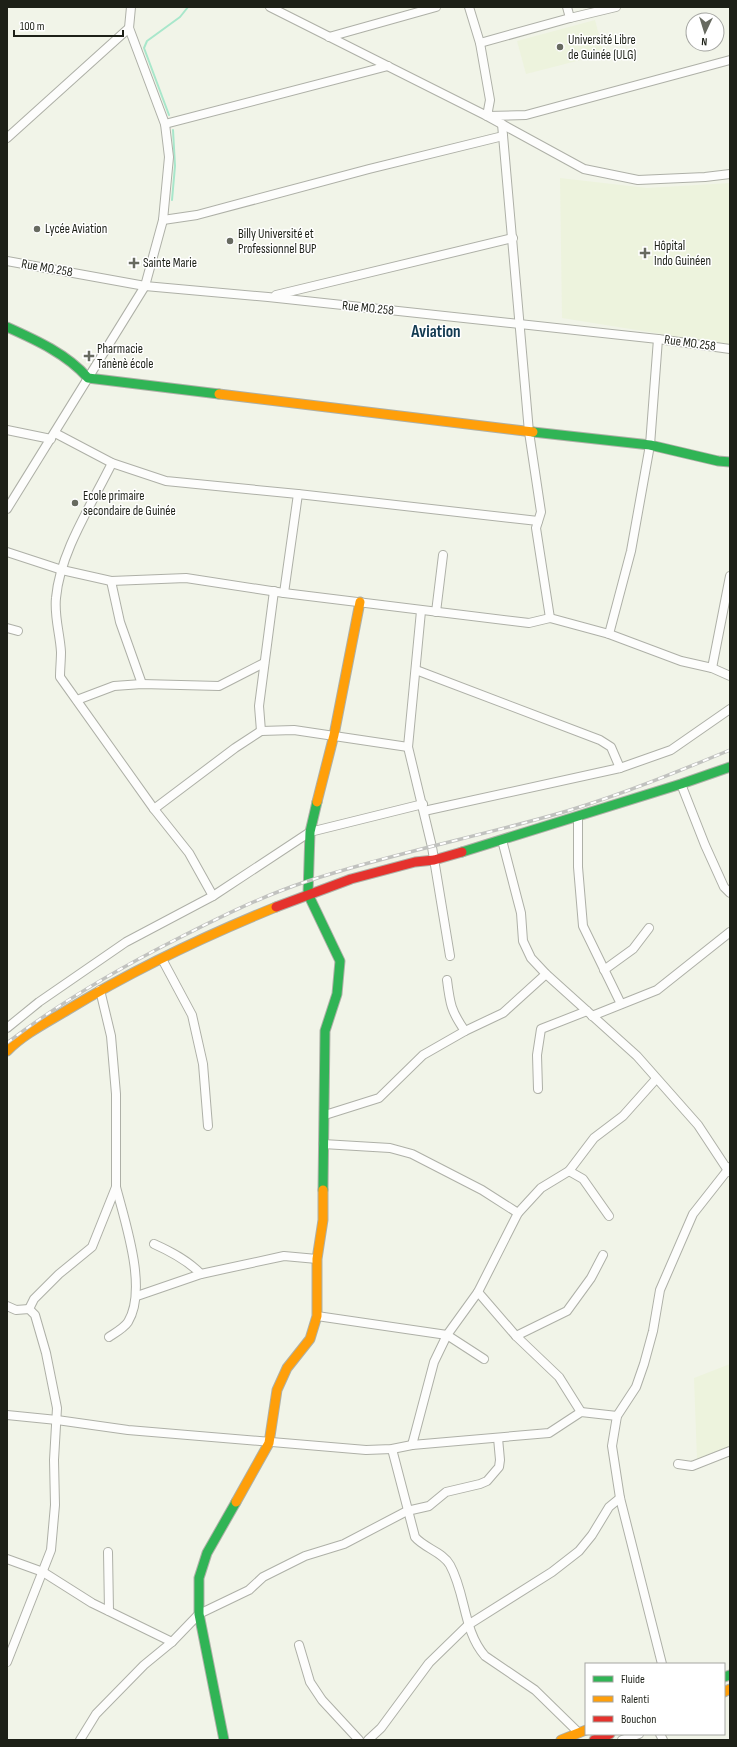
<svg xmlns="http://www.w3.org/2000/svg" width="737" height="1747" font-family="'Sofia Sans Condensed',sans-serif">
  <rect width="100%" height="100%" fill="#f1f4e8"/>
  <g fill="#edf3dd">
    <polygon points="595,20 604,54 526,74 517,41"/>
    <polygon points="560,178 647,188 730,183 730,345 562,318"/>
    <polygon points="730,1364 730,1452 697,1460 694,1378"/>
  </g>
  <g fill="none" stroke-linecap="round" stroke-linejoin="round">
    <g stroke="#a8e7cb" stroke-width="2">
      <polyline points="169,115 144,48 147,41 180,17 188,7"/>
      <polyline points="172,200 175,166 173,130"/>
    </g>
    <defs>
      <g id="street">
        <polyline points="270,7 487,116 584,169 638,180 705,177 730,174"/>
        <polyline points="469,7 480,43 490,100 487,116 526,115 730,60"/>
        <polyline points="567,7 570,18"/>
        <polyline points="329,37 436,7"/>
        <polyline points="480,43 570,18 616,7"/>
        <polyline points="165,124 388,66"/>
        <polyline points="502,124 529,432 541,512 536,528 550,618"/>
        <polyline points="7,138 129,28"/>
        <polyline points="163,220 197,215 369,169 503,136"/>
        <polyline points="7,261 145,286 268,297 658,339 730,349"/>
        <polyline points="276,295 513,238"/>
        <polyline points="7,430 51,439"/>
        <polyline points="55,433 112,463 166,481 298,494 538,521"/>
        <path d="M112,463C92,504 60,552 56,598C54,616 60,634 61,652C61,660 60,669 60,677L154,809L189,853L213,896"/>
        <polyline points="7,509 145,286 163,220 169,157 165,124 129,28 131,7"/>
        <polyline points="7,552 62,570 111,581 186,578 284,593 529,623 550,618 609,634 681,661 712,668 730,676"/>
        <polyline points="111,581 120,622 142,684"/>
        <polyline points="284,593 298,494"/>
        <polyline points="421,611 408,747 432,847 450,956"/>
        <polyline points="436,612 443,555"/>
        <polyline points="7,628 18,631"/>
        <polyline points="609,634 631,551 650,445 658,339"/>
        <polyline points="712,668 730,576"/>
        <polyline points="416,670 600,740 611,747 620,768"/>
        <polyline points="77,700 114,686 142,684 219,686 264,663"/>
        <polyline points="261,731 259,706 274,591"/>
        <polyline points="681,784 705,845 724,887 730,893"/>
        <polyline points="154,809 235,748 261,731 294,730 408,747"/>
        <polyline points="424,811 620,768 671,750 730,709"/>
        <polyline points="578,817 578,867 583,926 621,1004"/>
        <polyline points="502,840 521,913 523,941 531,958 546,974 637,1056 698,1125 729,1172"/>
        <polyline points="162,959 192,1015 203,1064 208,1126"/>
        <polyline points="604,970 633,949 649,928"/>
        <path d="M447,980C450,1004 451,1011 465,1031"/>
        <polyline points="592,1016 657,990 730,932"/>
        <polyline points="7,1028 39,1002 126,942 213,896 310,832 423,804"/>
        <polyline points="538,1089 537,1055 541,1029 587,1011"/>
        <polyline points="325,1115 379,1098 423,1055 465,1031 503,1013 546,974"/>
        <polyline points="323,1144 390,1148 412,1154 482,1190 518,1213"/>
        <polyline points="569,1171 583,1179 609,1216"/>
        <path d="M154,1244C172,1252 187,1260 201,1274"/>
        <polyline points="478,1292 516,1336 559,1377 581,1412"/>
        <polyline points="137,1296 201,1274 284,1256 317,1259"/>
        <polyline points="7,1306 16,1310 29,1309 35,1315 46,1353 57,1408 54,1460 55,1505 51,1550 7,1662"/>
        <polyline points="29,1309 34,1299 59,1274 92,1247 116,1187 116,1094 111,1036 100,990"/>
        <polyline points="317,1316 447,1335 484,1359"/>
        <polyline points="516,1336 567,1311 591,1278 603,1255"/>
        <path d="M109,1337C115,1333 124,1328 128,1322C148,1289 125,1222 116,1187"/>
        <polyline points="7,1415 57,1420 128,1430 366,1450 392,1449 412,1445 549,1433 581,1412 617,1416"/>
        <polyline points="412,1445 434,1362 447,1335 478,1292 518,1213 541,1188 569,1171 594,1138 623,1116 656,1079"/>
        <path d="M392,1449L415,1537C424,1548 443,1552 450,1565C466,1594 463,1631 485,1656L535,1690L579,1733"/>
        <polyline points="678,1464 692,1466 730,1451"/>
        <polyline points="108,1552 109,1611"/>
        <polyline points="7,1559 43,1572 92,1603 172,1642"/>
        <polyline points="299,1645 310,1682 322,1700 359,1740"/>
        <polyline points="662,1664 620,1498 612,1446 617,1416 636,1387 644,1364 653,1331 660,1290 693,1214 730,1167"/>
        <polyline points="660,1734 663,1740"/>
        <polyline points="80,1740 96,1714 144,1665 172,1642 199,1614 249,1590 263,1577 305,1556 344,1544 407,1511 429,1506 446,1492 480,1484 487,1481 499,1467 500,1460 498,1438"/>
        <polyline points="368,1740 381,1728 429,1663 468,1625 552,1572 579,1551 592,1535 609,1507 620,1498"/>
        <polyline points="622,1740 639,1734"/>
      </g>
      <g id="fast">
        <path d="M7,327C36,340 67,354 88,378L219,394"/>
        <polyline points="533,432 650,445 718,461 730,462"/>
        <polyline points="317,802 310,832 308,894 340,961 337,994 325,1031 323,1190"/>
        <polyline points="462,852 681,784 730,767"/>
        <polyline points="724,1677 730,1675"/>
        <polyline points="224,1740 199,1614 199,1578 207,1553 236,1502"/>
      </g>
      <g id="slow">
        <polyline points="219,394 533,432"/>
        <polyline points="317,802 334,735 360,602"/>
        <path d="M7,1051C25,1033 48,1022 69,1009C135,969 205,936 276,907"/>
        <polyline points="236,1502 269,1443 277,1390 287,1368 310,1339 317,1316 317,1259 323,1220 323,1190"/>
        <polyline points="724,1692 730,1689"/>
        <polyline points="561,1740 586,1730"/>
      </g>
      <g id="jam">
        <polyline points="276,907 351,879 415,862 434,860 462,852"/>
        <polyline points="594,1740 610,1734"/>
      </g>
    </defs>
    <use href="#street" stroke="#aeb0a7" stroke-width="10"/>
    <use href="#fast" stroke="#aeb0a7" stroke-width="11"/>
    <use href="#slow" stroke="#aeb0a7" stroke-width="11"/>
    <use href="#jam" stroke="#aeb0a7" stroke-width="11"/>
    <use href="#street" stroke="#fdfdfc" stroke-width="8"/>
    <use href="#fast" stroke="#30b455" stroke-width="9"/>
    <use href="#slow" stroke="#ff9f0a" stroke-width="9"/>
    <use href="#jam" stroke="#e5322d" stroke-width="9"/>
    <defs>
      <path id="rail" d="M7,1043C59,1003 116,970 175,940C218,918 262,896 308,881C393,853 482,836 567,811C623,794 677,772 730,750"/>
    </defs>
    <use href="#rail" stroke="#c1c2bf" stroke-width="3.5"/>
    <use href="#rail" stroke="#fff" stroke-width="2" stroke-dasharray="6" stroke-linecap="butt"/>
  </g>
  <g fill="#676a60" stroke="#fff" stroke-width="1.5">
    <circle cx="560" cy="47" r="4"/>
    <circle cx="37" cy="229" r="4"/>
    <circle cx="230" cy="241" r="4"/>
    <path d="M643 247h4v4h4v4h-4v4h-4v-4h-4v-4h4z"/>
    <path d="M132 257h4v4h4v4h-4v4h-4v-4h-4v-4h4z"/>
    <path d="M87 350h4v4h4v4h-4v4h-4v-4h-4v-4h4z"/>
    <circle cx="75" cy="503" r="4"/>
  </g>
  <g text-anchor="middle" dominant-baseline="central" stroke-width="3" stroke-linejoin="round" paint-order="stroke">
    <g font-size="13" fill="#1d2017" stroke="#fff" text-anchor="start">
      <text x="568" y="40">Université Libre<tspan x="568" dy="15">de Guinée (ULG)</tspan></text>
      <text x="45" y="229">Lycée Aviation</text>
      <text x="238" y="234">Billy Université et<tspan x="238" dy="15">Professionnel BUP</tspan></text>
      <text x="654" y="246">Hôpital<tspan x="654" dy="15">Indo Guinéen</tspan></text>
      <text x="143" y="263">Sainte Marie</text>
      <text x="97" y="349">Pharmacie<tspan x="97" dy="15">Tanènè école</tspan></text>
      <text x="83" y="496">Ecole primaire<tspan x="83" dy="15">secondaire de Guinée</tspan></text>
    </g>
    <g font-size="13" fill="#1d2017" stroke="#fff">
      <text transform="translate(47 268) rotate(10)">Rue MO.258</text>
      <text transform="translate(368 308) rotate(6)">Rue MO.258</text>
      <text transform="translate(690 343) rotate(8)">Rue MO.258</text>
    </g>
    <g font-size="17" font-weight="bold" fill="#123a51" stroke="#fff">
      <text x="436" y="332">Aviation</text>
    </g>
  </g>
  <rect width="737" height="1747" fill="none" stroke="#1d2017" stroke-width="16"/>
  <rect x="585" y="1663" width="140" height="72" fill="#ffffff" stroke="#a5a6a2"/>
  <rect x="593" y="1676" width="20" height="6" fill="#30b455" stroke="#a5a6a2"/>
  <text x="621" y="1683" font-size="12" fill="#1d2017">Fluide</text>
  <rect x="593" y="1696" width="20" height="6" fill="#ff9f0a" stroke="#a5a6a2"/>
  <text x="621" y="1703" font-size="12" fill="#1d2017">Ralenti</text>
  <rect x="593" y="1716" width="20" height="6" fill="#e5322d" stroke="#a5a6a2"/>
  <text x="621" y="1723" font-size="12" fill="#1d2017">Bouchon</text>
  <g transform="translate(705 32) rotate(184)"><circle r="19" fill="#ffffff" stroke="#a5a6a2"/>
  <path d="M0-3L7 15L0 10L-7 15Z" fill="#676a60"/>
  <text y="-6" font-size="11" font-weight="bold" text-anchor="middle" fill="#1d2017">N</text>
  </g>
  <path d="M14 30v6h109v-6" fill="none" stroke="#1d2017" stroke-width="2"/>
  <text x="20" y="30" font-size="12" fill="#1d2017" stroke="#ffffff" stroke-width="3" paint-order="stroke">100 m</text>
</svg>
